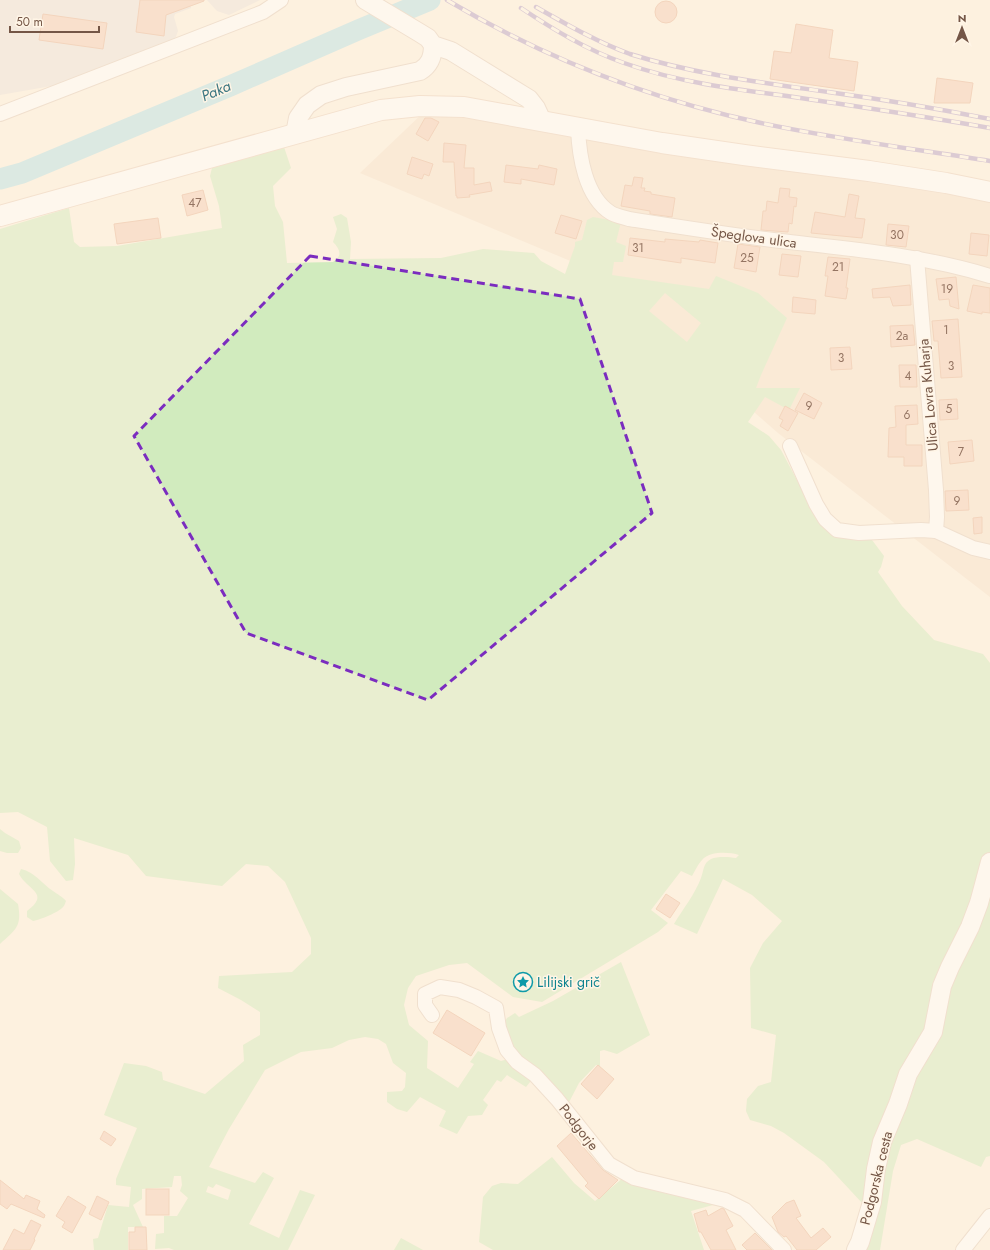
<svg xmlns="http://www.w3.org/2000/svg" width="990" height="1250" font-family="Jost,sans-serif">
  <rect width="100%" height="100%" fill="#fdf1df"/>
  <polygon fill="#f5e2cd" points="424,112 990,197 990,597 778,433 592,270 360,173"/>
  <g fill="#ebe2db">
    <polygon points="0,0 195,0 190,2 191,8 175,14 174,17 178,31 175,39 63,84 0,95"/>
    <polygon points="207,0 260,0 229,15 217,11"/>
  </g>
  <g fill="#d1ebbe" fill-rule="evenodd">
    <path d="M284,147L291,168L273,186L275,206L283,222L287,263L333,262C343,256 340,249 333,242L337,229L333,217L341,214L347,218L351,242L350,259L441,258L483,249L534,253L541,261L565,274L575,246V242L582,240L587,220L593,217L621,222L616,242L626,246L623,262H614L612,275L709,289L716,276L758,293L787,318L761,375L756,388H800L789,410L765,397L748,422L769,436L781,450L815,514L869,536L884,556L881,567L878,572L902,606L934,640L983,654L990,663V1156L986,1157L981,1167L917,1139L901,1145L893,1171L880,1250H856L863,1204L824,1162L784,1133L771,1126L750,1120L746,1111L747,1099L758,1086L771,1082L776,1035L751,1028L750,968L763,943L782,921L752,895L723,879L697,934L674,924C683,909 695,894 701,878C704,870 703,863 711,859C718,856 729,857 736,858L739,855C729,852 710,851 702,860C698,864 695,871 692,876L681,871L651,910L668,923L658,932L542,1002L513,997L467,963L449,965L416,976L408,988L404,1005L409,1025L428,1041L427,1068L458,1088L474,1064L470,1062L478,1051L501,1061L508,1059L534,1077L526,1087L507,1075L501,1082L497,1080L483,1100L488,1105L482,1115L468,1116L457,1134L439,1126L446,1111L420,1097L407,1112L397,1109L387,1102V1092L402,1091L405,1087L406,1073L393,1063L386,1044L378,1039L365,1037L349,1040L332,1048L301,1052L265,1070L229,1129L209,1167L255,1183L263,1172L274,1178L249,1224L279,1238L300,1190L315,1195L288,1250H174L169,1248L155,1249L156,1234L164,1233V1216H177L188,1198L180,1191L182,1185L181,1176H174L172,1187L142,1189V1199L133,1205L143,1227H128V1250H94L93,1239L98,1238L108,1205L129,1207L131,1187L116,1185V1179L137,1128L104,1115L124,1063L146,1066L162,1072L163,1080L205,1094L244,1061L243,1045L260,1035V1012L241,1000L218,988L219,976L292,972L311,954V938L285,882L268,866L246,864L222,886L146,876L128,855L74,838L75,864L73,880L66,881L50,861L47,827L18,812L0,813V229L69,208L74,242L80,247L117,246L222,228L219,206L210,176L212,168ZM665,293L701,323L687,342L649,311ZM216,1184L231,1190L228,1200L206,1192L208,1186L213,1188Z"/>
    <polygon points="0,829 5,833 19,841 21,848 18,853 7,853 0,851"/>
    <path d="M21,869C35,872 42,884 53,891C58,895 62,896 66,901C65,903 65,905 63,907C59,912 40,920 33,921L27,917V911C51,893 27,890 19,874Z"/>
    <path d="M0,889L18,904C22,927 16,929 0,944Z"/>
    <polygon points="621,962 650,1035 617,1054 604,1050 600,1051 600,1067 596,1065 579,1083 567,1106 518,1056 503,1025 507,1018 515,1013 519,1017 553,1001"/>
    <polygon points="552,1157 574,1183 595,1201 623,1178 719,1199 713,1205 691,1211 704,1250 493,1250 479,1242 483,1197 492,1186 501,1183 518,1184"/>
    <polygon points="401,1238 423,1250 394,1250"/>
  </g>
  <g fill="none" stroke-linecap="round" stroke-linejoin="round">
    <polyline stroke="#b3e0e7" stroke-width="21" points="0,179 22,173 230,86 358,30 430,0"/>
  </g>
  <g fill="#f4cdb6" stroke="#e7b395">
    <polygon points="140,0 204,0 204,1 166,15 164,36 136,32"/>
    <circle cx="666" cy="12" r="11"/>
    <polygon points="43,14 107,23 103,49 39,40"/>
    <polygon points="796,24 833,30 829,58 858,62 854,91 770,79 774,51 791,53"/>
    <polygon points="937,78 973,83 970,103 934,103"/>
    <polygon points="425,118 431,118 439,122 428,141 416,134"/>
    <polygon points="444,143 466,145 464,168 474,168 474,185 490,182 492,191 469,195 470,197 457,198 457,196 456,196 454,162 443,162"/>
    <polygon points="412,157 433,164 429,176 424,174 422,179 407,174"/>
    <polygon points="506,165 538,169 539,165 557,169 554,185 521,179 521,184 504,182"/>
    <polygon points="634,177 643,178 641,188 645,188 644,191 651,192 651,194 675,198 672,217 650,214 650,211 621,206 625,185 632,186"/>
    <polygon points="780,188 790,189 789,197 797,198 796,207 794,206 792,224 789,223 788,232 761,230 763,211 766,211 767,201 778,203"/>
    <polygon points="203,190 208,210 187,216 182,195"/>
    <polygon points="849,194 859,196 855,218 865,219 862,238 811,233 815,212 845,217"/>
    <polygon points="561,215 582,221 576,239 555,233"/>
    <polygon points="158,218 161,238 117,244 114,224"/>
    <polygon points="888,224 909,226 906,247 886,245"/>
    <polygon points="971,233 989,235 987,256 969,254"/>
    <polygon points="630,238 665,242 665,239 699,242 700,240 718,243 715,263 681,258 681,263 628,255"/>
    <polygon points="738,244 760,247 756,272 734,268"/>
    <polygon points="782,254 801,256 798,277 779,275"/>
    <polygon points="828,257 850,259 846,288 848,288 846,299 825,296 828,276 825,276"/>
    <polygon points="956,277 959,309 950,306 949,299 939,300 936,279"/>
    <polygon points="910,285 911,305 893,306 890,297 873,298 872,289"/>
    <polygon points="973,285 990,288 990,313 982,312 982,314 967,311"/>
    <polygon points="793,297 816,300 815,314 792,312"/>
    <polygon points="958,319 962,377 941,378 938,341 934,341 932,321"/>
    <polygon points="913,325 915,345 891,347 890,326"/>
    <polygon points="850,347 852,369 831,370 830,348"/>
    <polygon points="899,365 916,365 917,387 900,387"/>
    <polygon points="804,393 822,403 814,419 795,410"/>
    <polygon points="957,399 958,419 940,420 939,400"/>
    <polygon points="917,405 918,424 906,425 906,445 922,445 922,466 904,466 904,457 888,457 889,428 896,427 895,406"/>
    <polygon points="785,406 798,413 788,431 780,426 783,420 779,418"/>
    <polygon points="972,440 974,461 950,464 948,442"/>
    <polygon points="968,490 969,510 946,511 945,491"/>
    <polygon points="982,517 982,533 974,534 973,518"/>
    <polygon points="666,894 680,903 670,918 656,909"/>
    <polygon points="447,1010 485,1033 471,1056 433,1033"/>
    <polygon points="598,1065 614,1079 597,1099 581,1084"/>
    <polygon points="104,1131 116,1139 111,1146 100,1139"/>
    <polygon points="571,1133 603,1170 618,1180 599,1199 585,1186 588,1183 557,1146"/>
    <polygon points="0,1180 24,1199 26,1195 40,1201 37,1209 45,1215 44,1218 11,1204 7,1209 0,1204"/>
    <rect x="146" y="1189" width="23" height="26"/>
    <polygon points="68,1196 86,1207 72,1233 62,1227 65,1222 56,1216"/>
    <polygon points="97,1196 109,1202 101,1220 89,1214"/>
    <polygon points="794,1200 801,1216 796,1218 811,1238 823,1228 831,1237 816,1250 797,1250 786,1236 784,1237 778,1232 772,1217 786,1203"/>
    <polygon points="722,1208 724,1209 733,1226 726,1230 736,1250 711,1250 701,1232 699,1232 694,1214 706,1210 708,1216"/>
    <polygon points="31,1220 41,1225 34,1239 35,1240 30,1250 3,1250 14,1229 24,1234"/>
    <polygon points="135,1227 146,1227 147,1250 129,1250 129,1232 135,1232"/>
    <polygon points="755,1233 772,1250 747,1250 742,1245"/>
  </g>
  <g fill="none" stroke-linecap="round" stroke-linejoin="round">
    <defs>
      <g id="minor">
        <polyline points="0,114 263,12 281,0"/>
        <path d="M578,128C579,155 585,197 611,213C616,216 623,217 629,219C680,227 730,235 781,241C851,249 922,255 990,276"/>
        <polyline points="917,258 936,490 937,517 936,531"/>
        <polyline points="790,446 816,504 825,519 837,530 859,533 921,530 936,531 973,548 990,552"/>
        <polyline points="432,1015 425,1005 425,994 440,987 459,990 476,997 496,1008 499,1028 507,1050 517,1062 535,1075 557,1099 609,1164 634,1178 725,1200 745,1210 784,1250"/>
        <polyline points="963,1250 990,1216"/>
      </g>
      <g id="tertiary">
        <polyline points="365,0 420,33 428,38 433,45 451,51 529,99 536,108 542,121"/>
        <path d="M295,134L298,118L307,105L321,95L346,87L420,71C430,65 433,57 433,45"/>
        <polyline points="856,1250 860,1242 872,1202 876,1169 882,1142 898,1104 908,1074 933,1032 942,986 950,967 970,927 979,903 990,862"/>
      </g>
      <polyline id="secondary" points="0,216 381,110 420,106 464,107 662,143 744,155 869,171 946,183 990,192"/>
    </defs>
    <use href="#minor" stroke="#e1ccbb" stroke-width="16"/>
    <use href="#tertiary" stroke="#e1ccbb" stroke-width="20"/>
    <use href="#secondary" stroke="#e9cfbb" stroke-width="22"/>
    <use href="#minor" stroke="#fff" stroke-width="14"/>
    <use href="#tertiary" stroke="#fff" stroke-width="18"/>
    <use href="#secondary" stroke="#fff" stroke-width="20"/>
    <defs>
      <g id="rail">
        <path d="M447,0C544,58 650,99 761,123C836,139 914,149 990,161"/>
        <path d="M536,7C566,24 597,42 630,54C697,75 766,83 835,93C887,100 939,109 990,119"/>
        <path d="M521,8C554,30 587,50 624,63C677,82 732,89 787,96C855,106 922,116 990,128"/>
      </g>
    </defs>
    <use href="#rail" stroke="#b39ec6" stroke-width="4.5"/>
    <use href="#rail" stroke="#fff5e6" stroke-width="3" stroke-dasharray="9" stroke-linecap="butt"/>
  </g>
  <path d="M0 0H990V1250H0ZM310,256L580,299L652,513L428,700L246,633L134,436Z" fill="#fdf1df" fill-opacity=".55" fill-rule="evenodd"/>
  <path fill="none" stroke="#7b2cbf" stroke-width="3" stroke-dasharray="8 5" stroke-linejoin="round" d="M310,256L580,299L652,513L428,700L246,633L134,436Z"/>
  <defs>
    <symbol id="sight-ring" viewBox="-11 -11 22 22"><circle r="9.5" fill="#fff5e6" stroke="#0f9aa8" stroke-width="1.5"/><path d="M0-6L1.8-2.2L6-1.7L2.9 1.2L3.7 5.4L0 3.3L-3.7 5.4L-2.9 1.2L-6-1.7L-1.8-2.2Z" fill="#0f9aa8"/></symbol>
  </defs>
  <g fill-rule="evenodd">
    <use href="#sight-ring" x="512" y="971" width="22" height="22"/>
  </g>
  <g text-anchor="middle" dominant-baseline="central" stroke-width="3" stroke-linejoin="round" paint-order="stroke">
    <g font-size="12" fill="#947462">
      <text x="195" y="203">47</text>
      <text x="897" y="235">30</text>
      <text x="638" y="248">31</text>
      <text x="747" y="258">25</text>
      <text x="838" y="267">21</text>
      <text x="947" y="289">19</text>
      <text x="946" y="330">1</text>
      <text x="902" y="336">2a</text>
      <text x="841" y="358">3</text>
      <text x="951" y="366">3</text>
      <text x="908" y="376">4</text>
      <text x="809" y="406">9</text>
      <text x="949" y="409">5</text>
      <text x="907" y="415">6</text>
      <text x="961" y="452">7</text>
      <text x="957" y="501">9</text>
    </g>
    <g font-size="14" fill="#745646" stroke="#fff5e6">
      <text transform="translate(754 237) rotate(8)">Špeglova ulica</text>
      <text transform="translate(928 395) rotate(-95)">Ulica Lovra Kuharja</text>
      <text transform="translate(579 1127) rotate(52)">Podgorje</text>
      <text transform="translate(876 1178) rotate(-76)">Podgorska cesta</text>
    </g>
    <g font-size="14" fill="#0d838f" stroke="#fff5e6" text-anchor="start">
      <text x="537" y="982">Lilijski grič</text>
    </g>
    <g font-size="15" font-style="italic" fill="#3c7782" stroke="#fff5e6">
      <text transform="translate(216 91) rotate(-23)">Paka</text>
    </g>
  </g>
  <g transform="translate(962 28)" stroke="#fff5e6" stroke-width="3" paint-order="stroke">
  <path d="M0-3L7 15L0 10L-7 15Z" fill="#745646"/>
  <text y="-6" font-size="11" font-weight="bold" text-anchor="middle" fill="#745646">N</text>
  </g>
  <path d="M10 26v6h89v-6" fill="none" stroke="#745646" stroke-width="2"/>
  <text x="16" y="26" font-size="12" fill="#745646" stroke="#fff5e6" stroke-width="3" paint-order="stroke">50 m</text>
</svg>
